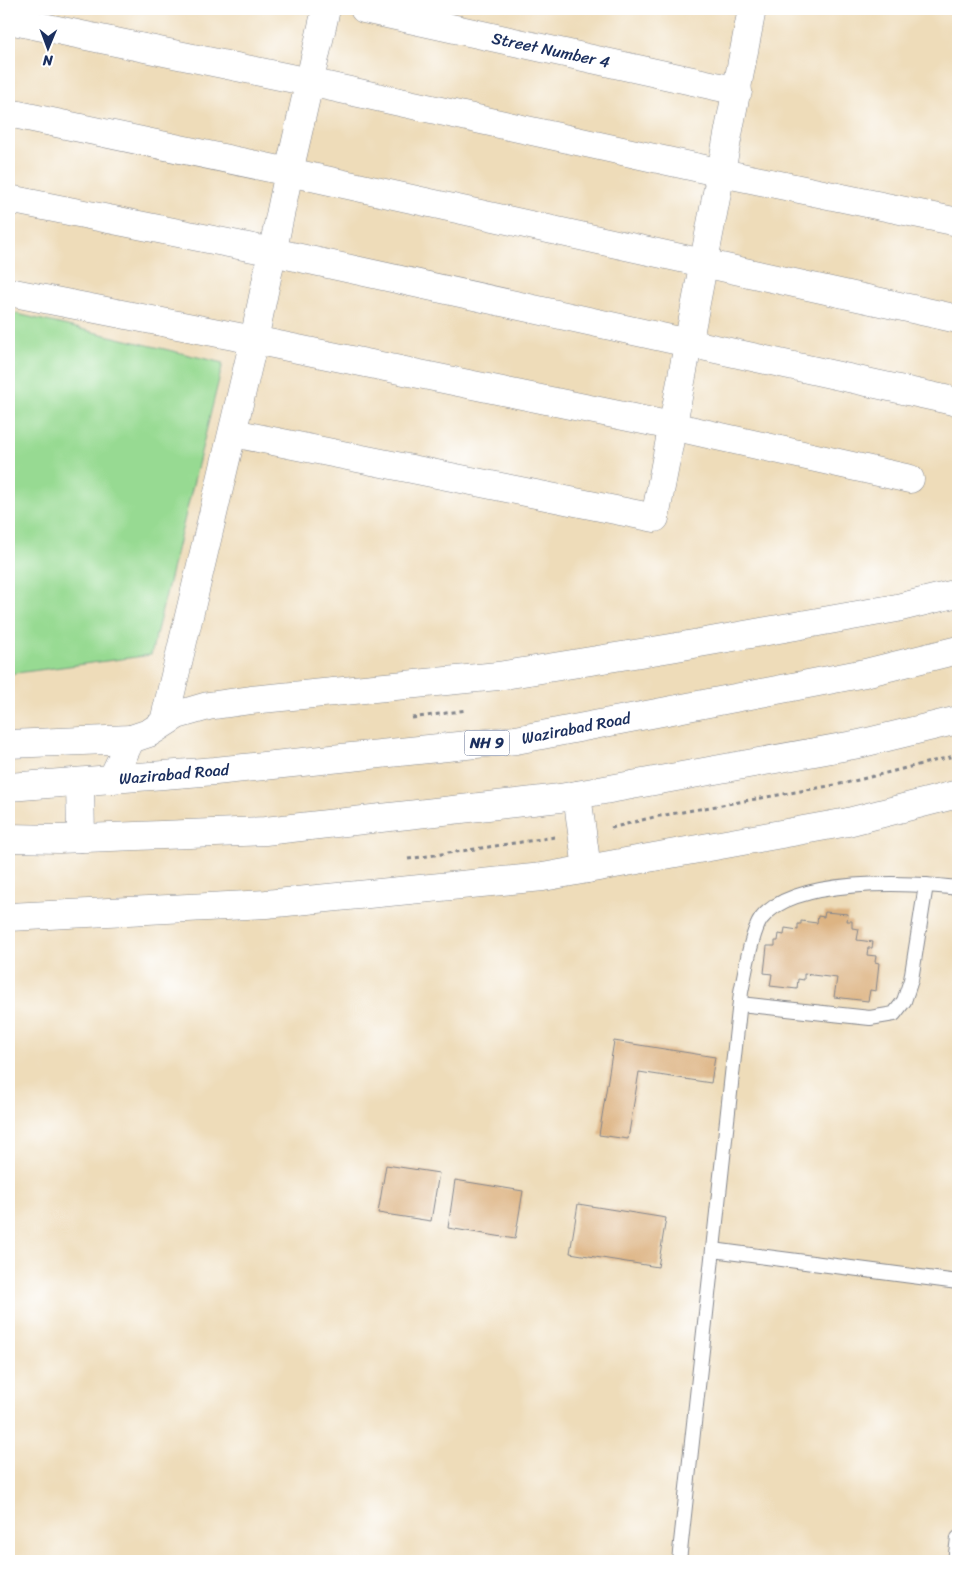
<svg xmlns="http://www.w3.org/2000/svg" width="967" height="1570" font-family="Sriracha,sans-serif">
  <rect width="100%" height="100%" fill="#fff"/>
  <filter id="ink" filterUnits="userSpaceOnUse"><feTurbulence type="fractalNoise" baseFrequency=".02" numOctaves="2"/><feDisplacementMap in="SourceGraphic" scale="10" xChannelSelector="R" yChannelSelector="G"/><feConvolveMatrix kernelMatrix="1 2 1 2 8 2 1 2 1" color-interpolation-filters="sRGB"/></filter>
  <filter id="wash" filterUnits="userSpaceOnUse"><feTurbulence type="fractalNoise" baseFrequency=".0096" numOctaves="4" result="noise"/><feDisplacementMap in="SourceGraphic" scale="20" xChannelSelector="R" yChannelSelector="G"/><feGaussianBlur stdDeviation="1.12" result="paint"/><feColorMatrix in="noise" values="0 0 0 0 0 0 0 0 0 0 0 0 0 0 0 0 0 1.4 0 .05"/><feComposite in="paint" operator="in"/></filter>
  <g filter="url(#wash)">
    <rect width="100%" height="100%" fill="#eedcb9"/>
    <polygon fill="#97da92" stroke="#598478" points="9,312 223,363 151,655 9,674"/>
    <g id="blocks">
      <g fill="#ddb483">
        <polygon points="825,912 848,914 847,921 852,921 852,928 859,929 857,940 873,942 872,948 868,948 867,955 876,956 875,962 879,963 876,991 870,990 868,1001 834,997 837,978 804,974 804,980 798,979 797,989 770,986 772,974 764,973 767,946 775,946 775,941 778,941 779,934 784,935 785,928 798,930 798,924 801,924 801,921 817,923 818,916 824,917"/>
        <polygon points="614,1041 715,1057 711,1083 639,1072 628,1139 599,1135"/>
        <polygon points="386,1165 439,1173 431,1221 378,1213"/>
        <polygon points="455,1180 523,1191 515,1239 448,1228"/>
        <polygon points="578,1204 666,1218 658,1267 570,1253"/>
      </g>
    </g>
  </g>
  <g filter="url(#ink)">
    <use href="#blocks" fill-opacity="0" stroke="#84868c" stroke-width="1"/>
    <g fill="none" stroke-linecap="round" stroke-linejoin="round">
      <defs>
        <g id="lane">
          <polyline points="740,1004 870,1018 894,1014 904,1001 911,980 926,885"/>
          <polyline points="713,1250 958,1282"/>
          <path d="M679,1561L741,992C745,973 751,933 761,919C792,877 912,882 958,888"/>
          <polyline points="955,1561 958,1538"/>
        </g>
        <g id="street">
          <polyline points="364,9 738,91"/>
          <polyline points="9,20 309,82 722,173 958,222"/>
          <polyline points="9,113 289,172 958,319"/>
          <polyline points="9,199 273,252 958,402"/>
          <polyline points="9,292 254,340 672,426 910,479"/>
          <polyline points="233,433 655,518 752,9"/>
          <polyline points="164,722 254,340 289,172 326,9"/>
        </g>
        <g id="secondary">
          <polyline points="9,744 131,739"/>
          <polyline points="112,779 131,739 149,733 177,715 208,706 251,700 498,676 671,648 897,608 958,593"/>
          <polyline points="9,917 266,904 543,877 848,822 958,794"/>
        </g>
        <g id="highway">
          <polyline points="80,782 81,838"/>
          <polyline points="9,787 215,771 516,740 865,673 958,650"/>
          <polyline points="577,795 587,869"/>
          <polyline points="9,838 59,839 265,831 560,798 859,744 958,720"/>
        </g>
      </defs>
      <use href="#lane" stroke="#84868c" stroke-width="16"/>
      <use href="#street" stroke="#84868c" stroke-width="29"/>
      <use href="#secondary" stroke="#84868c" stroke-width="29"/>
      <use href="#highway" stroke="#84868c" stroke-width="29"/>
      <g stroke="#84868c" stroke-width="3" stroke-dasharray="4 4" stroke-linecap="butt">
        <polyline points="412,718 467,710"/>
        <polyline points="611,828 654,817 846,783 958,755"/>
        <polyline points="408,859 555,837"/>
      </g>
      <use href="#lane" stroke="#fff" stroke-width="14"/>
      <use href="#street" stroke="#fff" stroke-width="28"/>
      <use href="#secondary" stroke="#fff" stroke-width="28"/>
      <use href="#highway" stroke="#fff" stroke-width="28"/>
    </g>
  </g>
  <g text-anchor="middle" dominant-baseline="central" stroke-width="4" stroke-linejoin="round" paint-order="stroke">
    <rect fill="#fff" stroke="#5f6d8e" stroke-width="1" x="464.5" y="730.5" width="45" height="25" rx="4"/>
    <g font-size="15" font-weight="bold" fill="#1b2f5e">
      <text x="487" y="743">NH 9</text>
    </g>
    <g font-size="16" fill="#1b2f5e" stroke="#fff">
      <text transform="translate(551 50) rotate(12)">Street Number 4</text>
      <text transform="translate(576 728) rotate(-11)">Wazirabad Road</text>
      <text transform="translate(174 774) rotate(-5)">Wazirabad Road</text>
    </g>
  </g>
  <rect width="967" height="1570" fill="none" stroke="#fff" stroke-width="30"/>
  <g transform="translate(48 48) rotate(181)" stroke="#ffffff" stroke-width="4" paint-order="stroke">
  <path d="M0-4L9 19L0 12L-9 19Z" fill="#1b2f5e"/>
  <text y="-8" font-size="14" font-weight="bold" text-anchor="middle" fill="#1b2f5e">N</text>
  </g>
</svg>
